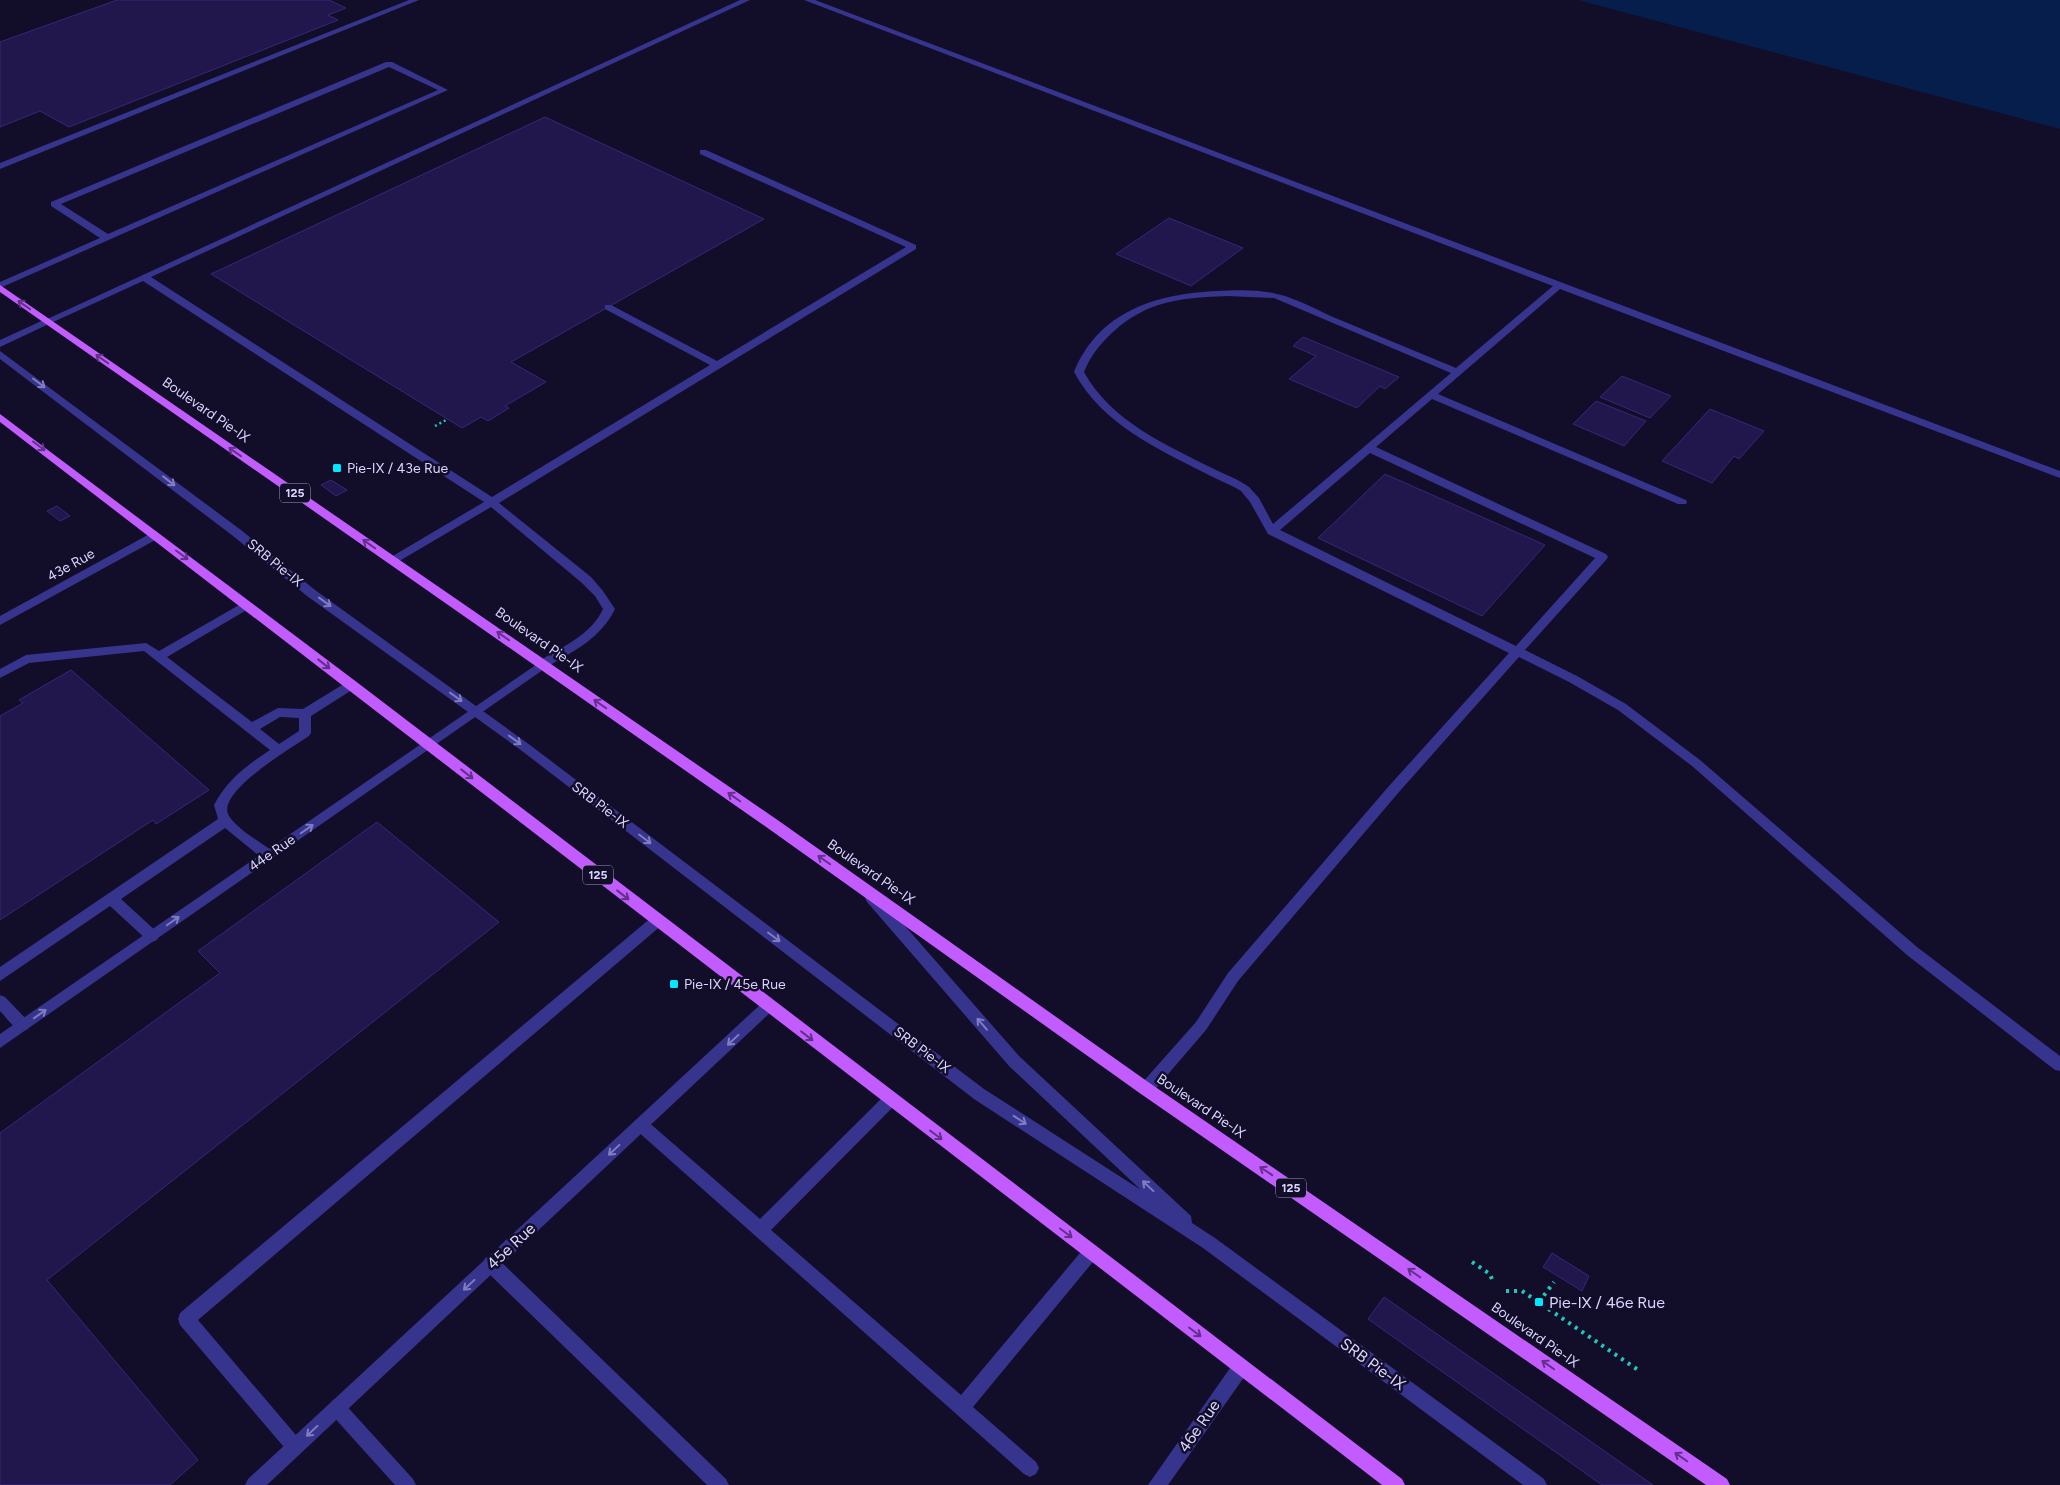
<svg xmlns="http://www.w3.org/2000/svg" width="2060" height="1485" font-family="Figtree,sans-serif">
  <rect width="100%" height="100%" fill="#120d29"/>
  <polygon fill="#051e4b" points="1578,0 2060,0 2060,129"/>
  <g fill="#22174c" stroke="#37277a">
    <polygon points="117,0 329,0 346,8 328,15 338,20 69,127 40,111 0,127 0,42"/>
    <polygon points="545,117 764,219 511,362 546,382 505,406 509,408 488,421 481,417 462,428 211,274"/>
    <polygon points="1169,218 1243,248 1191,286 1116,254"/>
    <polygon points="1303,337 1399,377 1385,389 1380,386 1357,408 1289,379 1316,356 1293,346"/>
    <polygon points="1622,376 1671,396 1650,418 1600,397"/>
    <polygon points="1596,401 1646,421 1624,446 1573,424"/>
    <polygon points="1710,409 1764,431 1739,459 1734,456 1712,483 1662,461"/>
    <polygon points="1385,474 1545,545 1482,616 1318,538"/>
    <polygon points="331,480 347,490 336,496 321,485"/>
    <polygon points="57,506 70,516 60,521 47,511"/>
    <polygon points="71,670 209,790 156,824 153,820 0,920 0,716 23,703 19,700"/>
    <polygon points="377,822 499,922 47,1280 198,1460 170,1485 0,1485 0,1133 220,973 198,951"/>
    <polygon points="1552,1253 1589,1276 1582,1291 1543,1267"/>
    <polygon points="1384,1297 1653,1485 1602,1485 1368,1319"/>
  </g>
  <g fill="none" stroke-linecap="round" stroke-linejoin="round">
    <polyline stroke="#23c6bb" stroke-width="2.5" stroke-dasharray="2 3" stroke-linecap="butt" points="435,426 448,419"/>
    <g stroke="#23c6bb" stroke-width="4" stroke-dasharray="3 5" stroke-linecap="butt">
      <polyline points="1472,1262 1490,1274 1493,1282"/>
      <polyline points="1506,1291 1522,1291 1641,1372"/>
      <polyline points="1539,1302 1554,1282"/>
    </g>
    <g fill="#37348d" fill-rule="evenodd">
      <polygon points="409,0 419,0 0,169 0,163"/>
      <path d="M740,0H750L151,277L492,497L710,365L605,309V305H611L717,361L906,247L700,154V150H706L916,245V249L499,503L591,577L603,591L615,609C601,638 574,651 547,667H539L537,664L539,661C562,647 591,635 603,609L595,596L582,583L491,507L396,563H388L386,560L484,502L143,281L51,323H45L43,321Z"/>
      <path d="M804,0H815L2060,471V478L1560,289L1438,394L1686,500L1687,502L1686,504H1678L1432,399L1376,447L1606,554L1608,557L1606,560L1525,650L1577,676L1626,704L1700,760L1917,947L2060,1056V1071L2055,1070L1907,955L1692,766L1618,710L1569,682L1519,657L1399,792L1238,981L1206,1030L1151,1094L1146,1096L1141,1094L1139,1089L1141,1084L1196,1022L1228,973L1389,786L1509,653L1268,534L1250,502L1241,491C1230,484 1218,480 1207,474C1156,448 1102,424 1074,372C1099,311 1156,294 1217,291C1236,290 1258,289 1277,294C1296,298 1315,309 1333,317C1374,334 1415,351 1456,368L1553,286ZM1227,296L1274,298L1451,373L1273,524L1259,498L1249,487C1238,479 1226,475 1214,469C1166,445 1111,421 1084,372C1091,355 1100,344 1113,332C1148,300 1182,298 1227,296ZM1370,453L1595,558L1516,646L1280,530Z"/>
      <path d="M386,62H392L448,90L0,288V282L100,238L51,206V202ZM389,67L438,90L108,234L61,204Z"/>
      <polygon points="0,351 241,530 315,590 530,745 984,1089 1141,1190 1009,1066 867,902 865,898 867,894 872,892 877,894 1019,1056 1191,1216 1192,1223 1215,1238 1544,1479 1547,1485 1523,1485 1203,1248 974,1099 522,751 307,596 233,536 0,359"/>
      <path d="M246,601L252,605L250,608L167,657L252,722L278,708L303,709L347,682H355L357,685L355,688L311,716V733L309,736C293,747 219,790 228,814C234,827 261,843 273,851L275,855L273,859L268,860L263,859L225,828L121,899L157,932L159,936L157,940L152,942L147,940L110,906L0,981V967L218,819L214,805C227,780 247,765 270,750L144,651L29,663L0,678V669L26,655L146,643L159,651ZM280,717L299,718V731L279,744L260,729Z"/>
      <polygon points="657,915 662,917 664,921 662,925 198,1320 301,1441 304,1447 301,1453 295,1456 289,1453 180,1325 178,1319 180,1313 652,917"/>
      <path d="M0,995L5,997L28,1021L30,1025L28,1029C16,1034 8,1019 0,1011Z"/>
      <polygon points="890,1093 895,1095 898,1100 895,1105 771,1230 961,1395 1085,1247 1091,1244 1097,1247 1099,1252 1097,1257 973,1407 1036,1462 1039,1468 1036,1474 1030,1477 1024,1474 636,1130 633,1125 636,1120 641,1118 646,1120 760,1219 885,1095"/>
      <polygon points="491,1256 497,1258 726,1479 729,1485 707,1485 485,1270 483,1264 485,1258"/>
      <polygon points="337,1399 343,1402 413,1479 416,1485 395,1485 331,1414 328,1408 331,1402"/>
    </g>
    <g fill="#37348d" fill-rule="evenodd">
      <polygon points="48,318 51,319 51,323 0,347 0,340"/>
      <polygon points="155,531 161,535 159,538 0,625 0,616"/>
      <polygon points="543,660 549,664 547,667 0,1048 0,1034"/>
      <polygon points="768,1000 773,1002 775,1006 773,1010 267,1485 245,1485 248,1479 763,1002"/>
      <polygon points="1241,1359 1247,1361 1249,1367 1247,1373 1168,1485 1148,1485 1235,1361"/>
    </g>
    <g fill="#c25cff" fill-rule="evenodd">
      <polygon points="0,285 779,821 1151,1084 1727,1479 1730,1485 1706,1485 1141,1094 769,829 0,292"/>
      <polygon points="0,414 354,680 1402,1479 1405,1485 1382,1485 0,422"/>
    </g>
  </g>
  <defs><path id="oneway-shaft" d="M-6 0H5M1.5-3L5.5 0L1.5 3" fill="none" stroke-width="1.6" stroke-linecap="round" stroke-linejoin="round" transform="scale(1.25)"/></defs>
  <g stroke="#613189">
    <use href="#oneway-shaft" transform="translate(24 305) rotate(-145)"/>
    <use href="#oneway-shaft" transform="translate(102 359) rotate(-145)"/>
    <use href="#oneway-shaft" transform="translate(39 446) rotate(37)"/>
    <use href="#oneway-shaft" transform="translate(235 452) rotate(-145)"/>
    <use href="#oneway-shaft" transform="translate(369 544) rotate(-145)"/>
    <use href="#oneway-shaft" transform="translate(182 555) rotate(37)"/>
    <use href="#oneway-shaft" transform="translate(503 636) rotate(-145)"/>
    <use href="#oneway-shaft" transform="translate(324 664) rotate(38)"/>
    <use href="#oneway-shaft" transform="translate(600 704) rotate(-145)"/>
    <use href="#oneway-shaft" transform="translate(467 774) rotate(38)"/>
    <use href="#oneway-shaft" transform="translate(734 797) rotate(-145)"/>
    <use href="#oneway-shaft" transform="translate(824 860) rotate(-145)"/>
    <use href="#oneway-shaft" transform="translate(623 895) rotate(38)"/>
    <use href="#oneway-shaft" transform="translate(807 1036) rotate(38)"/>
    <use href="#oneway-shaft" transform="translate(936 1135) rotate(37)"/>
    <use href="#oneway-shaft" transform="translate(1266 1171) rotate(-146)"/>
    <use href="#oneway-shaft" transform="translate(1066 1233) rotate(37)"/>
    <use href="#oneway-shaft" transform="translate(1414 1273) rotate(-145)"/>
    <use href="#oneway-shaft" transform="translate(1195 1332) rotate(37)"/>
    <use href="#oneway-shaft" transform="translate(1548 1365) rotate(-145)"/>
    <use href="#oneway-shaft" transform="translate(1681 1457) rotate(-145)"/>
  </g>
  <g stroke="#807cc0">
    <use href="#oneway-shaft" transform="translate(39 383) rotate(37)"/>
    <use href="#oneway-shaft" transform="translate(169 481) rotate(38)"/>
    <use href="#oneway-shaft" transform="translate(325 602) rotate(36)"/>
    <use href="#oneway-shaft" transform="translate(456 697) rotate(36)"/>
    <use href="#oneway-shaft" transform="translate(515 740) rotate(36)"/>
    <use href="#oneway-shaft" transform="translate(307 829) rotate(-35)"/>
    <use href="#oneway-shaft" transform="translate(645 839) rotate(37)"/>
    <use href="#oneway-shaft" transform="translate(173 921) rotate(-35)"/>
    <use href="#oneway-shaft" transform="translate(774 937) rotate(37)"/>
    <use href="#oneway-shaft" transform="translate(40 1014) rotate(-35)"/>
    <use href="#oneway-shaft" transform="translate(982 1024) rotate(-131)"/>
    <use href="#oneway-shaft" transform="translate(733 1040) rotate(137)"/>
    <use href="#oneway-shaft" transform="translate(1020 1120) rotate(33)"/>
    <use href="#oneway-shaft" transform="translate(614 1150) rotate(137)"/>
    <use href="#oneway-shaft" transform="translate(1148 1186) rotate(-137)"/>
    <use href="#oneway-shaft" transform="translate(469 1285) rotate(137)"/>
    <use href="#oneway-shaft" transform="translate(312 1431) rotate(137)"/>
  </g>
  <g fill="#01e7ff" stroke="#120d29" stroke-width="2">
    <rect x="332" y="463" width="10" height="10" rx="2.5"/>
    <rect x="669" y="979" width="10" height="10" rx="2.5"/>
    <rect x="1534" y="1297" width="10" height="10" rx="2.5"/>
  </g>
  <g text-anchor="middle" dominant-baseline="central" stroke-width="5" stroke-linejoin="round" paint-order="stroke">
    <g fill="#120d29" stroke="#9e99bf" stroke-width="1">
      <rect x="280" y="483.5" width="30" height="19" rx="4"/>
      <rect x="583" y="865.5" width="30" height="19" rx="4"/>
      <rect x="1276" y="1178.5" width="30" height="19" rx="4"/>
    </g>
    <g font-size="12" font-weight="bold" fill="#dad5ff">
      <text x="295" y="493">125</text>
      <text x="598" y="875">125</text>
      <text x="1291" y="1188">125</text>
    </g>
    <g font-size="14" fill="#dad5ff" stroke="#120d29">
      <text transform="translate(206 410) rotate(35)">Boulevard Pie-IX</text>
      <text transform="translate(275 563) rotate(39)">SRB Pie-IX</text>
      <text transform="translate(71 565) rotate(-29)">43e Rue</text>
      <text transform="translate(539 640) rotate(35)">Boulevard Pie-IX</text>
      <text transform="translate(600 805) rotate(37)">SRB Pie-IX</text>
      <text transform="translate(272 853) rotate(-35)">44e Rue</text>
      <text transform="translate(871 872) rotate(35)">Boulevard Pie-IX</text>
      <text transform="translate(922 1050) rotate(37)">SRB Pie-IX</text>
      <text transform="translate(1201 1106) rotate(34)">Boulevard Pie-IX</text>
      <text transform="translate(1535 1335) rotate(35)">Boulevard Pie-IX</text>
    </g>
    <g font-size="14" fill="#dad5ff" stroke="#120d29" text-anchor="start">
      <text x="347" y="468">Pie-IX / 43e Rue</text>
      <text x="684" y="984">Pie-IX / 45e Rue</text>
    </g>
    <g font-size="16" fill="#dad5ff" stroke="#120d29">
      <text transform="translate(511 1246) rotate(-43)">45e Rue</text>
      <text transform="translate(1373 1364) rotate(36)">SRB Pie-IX</text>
      <text transform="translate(1199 1426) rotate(-55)">46e Rue</text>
    </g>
    <g font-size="16" fill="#dad5ff" stroke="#120d29" text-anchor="start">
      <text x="1549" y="1302">Pie-IX / 46e Rue</text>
    </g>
  </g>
</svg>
